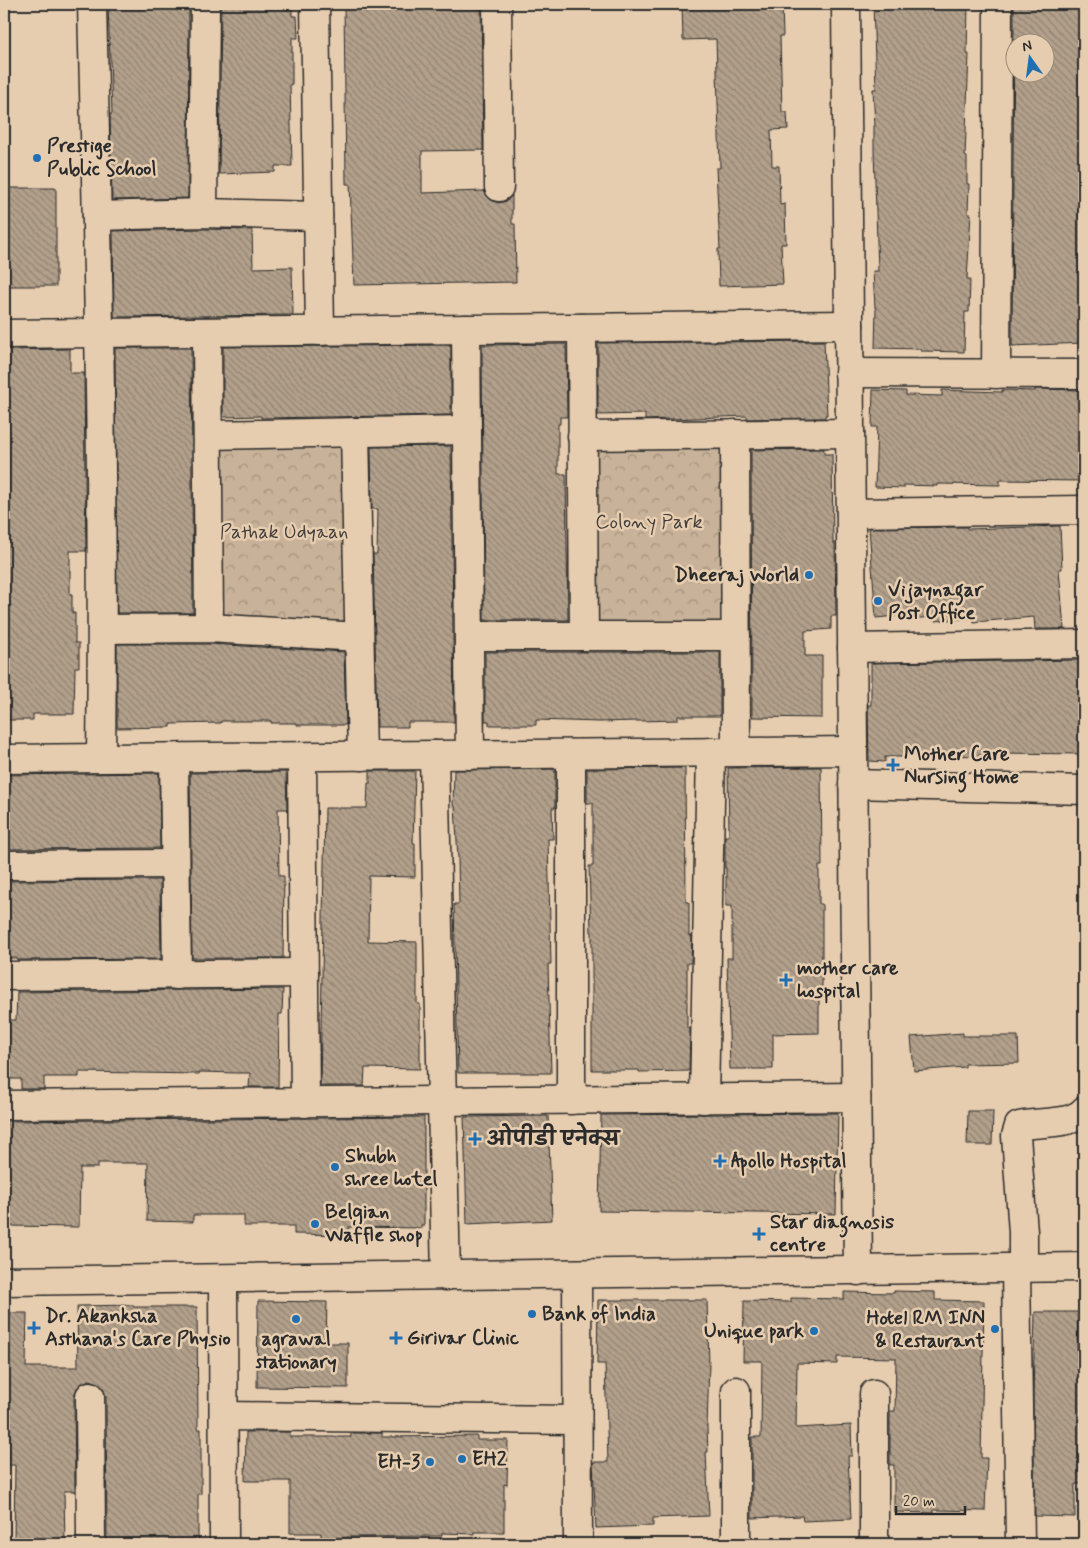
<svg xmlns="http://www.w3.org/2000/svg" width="1088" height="1548" font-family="Mynerve,'Playpen Sans Deva',sans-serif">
  <defs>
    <pattern id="park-crowns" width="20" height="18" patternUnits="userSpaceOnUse" patternTransform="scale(1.25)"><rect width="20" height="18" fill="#c8b299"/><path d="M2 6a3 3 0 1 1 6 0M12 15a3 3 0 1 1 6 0" fill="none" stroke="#a3917d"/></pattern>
    <pattern id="building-back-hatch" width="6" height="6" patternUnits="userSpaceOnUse" patternTransform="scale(1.25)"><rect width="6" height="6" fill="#b2a08b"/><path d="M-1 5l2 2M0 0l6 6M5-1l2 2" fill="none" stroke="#918372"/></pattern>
  </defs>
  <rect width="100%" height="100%" fill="#e7cdaf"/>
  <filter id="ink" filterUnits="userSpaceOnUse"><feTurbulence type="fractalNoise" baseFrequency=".02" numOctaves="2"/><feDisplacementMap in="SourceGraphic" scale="10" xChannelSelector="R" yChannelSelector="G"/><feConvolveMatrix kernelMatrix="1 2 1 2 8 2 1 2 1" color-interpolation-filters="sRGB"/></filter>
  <g filter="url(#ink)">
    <g fill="url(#park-crowns)" stroke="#7a6e62">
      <polygon points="722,442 724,635 594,626 571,443"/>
      <polygon points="220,443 349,443 348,621 219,621"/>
    </g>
    <g fill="url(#building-back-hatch)" stroke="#2b2b2b" fill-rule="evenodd">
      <polygon points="108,4 189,4 188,198 112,200 110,114 112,114"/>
      <polygon points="221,4 292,4 292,16 297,16 298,38 292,38 292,84 290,84 292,166 275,166 275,172 219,174"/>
      <polygon points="344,4 481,4 483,150 422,151 422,193 484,191 491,200 499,203 507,201 512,195 512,224 515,224 516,282 354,285 350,184 346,184"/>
      <polygon points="682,4 782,4 783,36 780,36 782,112 787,112 788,129 771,130 772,166 779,166 780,205 785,204 786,244 781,244 783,284 719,286 718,249 720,249 716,168 720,168 716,39 683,40"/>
      <polygon points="873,4 968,4 967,54 969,54 965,156 967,157 967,184 969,184 968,214 971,214 967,279 970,279 969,312 965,312 964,352 921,351 921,349 875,348 876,308 875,308 873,271 878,271 874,151 874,126 875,126 873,89 876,89"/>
      <path d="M1014,4H1084V343L1012,346ZM1016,42H1046V72H1016Z"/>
      <rect x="4" y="188" width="52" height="98"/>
      <polygon points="203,229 252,230 253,268 292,267 293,315 114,317 113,231"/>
      <polygon points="824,341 827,415 825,415 825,418 747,419 747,416 645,420 645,414 598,415 598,343"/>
      <polygon points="566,344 567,417 560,417 560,424 558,424 558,474 566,474 568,620 484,620 482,345"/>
      <polygon points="451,345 451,415 261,418 261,416 223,417 223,347"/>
      <polygon points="115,348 191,348 193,613 117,613"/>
      <polygon points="70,349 70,373 84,373 85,475 86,551 70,551 70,594 72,594 72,613 75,613 75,643 79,643 79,667 75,667 74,714 33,714 33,720 4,720 4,350"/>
      <polygon points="1035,389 1084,390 1084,481 1000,480 1000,485 937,484 937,486 904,485 904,488 875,487 877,427 872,427 873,390 906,391 906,395 942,396 942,390 1002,392 1002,390 1035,391"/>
      <polygon points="451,446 454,722 408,722 408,727 377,727 373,554 377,554 378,509 372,509 371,447"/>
      <polygon points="824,449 824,454 832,454 833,543 835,543 836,616 831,616 831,629 805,631 805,656 822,656 822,718 752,717 751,450"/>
      <polygon points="1060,526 1062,569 1059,569 1064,629 1035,629 1034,617 974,622 973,618 935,621 935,617 907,619 907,615 876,618 869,528 967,527 967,529"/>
      <polygon points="117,644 209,644 344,652 346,725 297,725 297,723 271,723 271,721 221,721 221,723 171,724 171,727 117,728"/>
      <polygon points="485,652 720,652 720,716 678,716 678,720 599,722 536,720 536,725 489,725 489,721 485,721"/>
      <polygon points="1084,660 1084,754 998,753 998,756 906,755 905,757 885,757 885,762 869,761 868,705 871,705 871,663"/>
      <polygon points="821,767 822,866 819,866 819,904 822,904 822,994 819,994 819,1033 773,1034 773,1069 730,1069 727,958 732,958 732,906 726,906 726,868 725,868 725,836 729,836 728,768"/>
      <polygon points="685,768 686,902 689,902 689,936 692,936 691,963 687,963 687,1028 690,1028 689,1071 639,1072 639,1070 592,1070 592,932 591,932 589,866 593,866 593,803 587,803 587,769"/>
      <polygon points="555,769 555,808 552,808 553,839 548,839 551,964 548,964 551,1073 458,1073 454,904 459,904 458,859 455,806 453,806 454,770"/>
      <polygon points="370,771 415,771 413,843 415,843 415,877 369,876 368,941 417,942 417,1004 420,1004 420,1069 365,1068 364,1086 320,1086 325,808 367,808 368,783 370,783"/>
      <polygon points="286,772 287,809 278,809 279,876 284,876 283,958 192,958 190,773"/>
      <polygon points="159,773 160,848 4,849 4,775"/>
      <polygon points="160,880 161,959 17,960 17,958 4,958 4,881"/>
      <polygon points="283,989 282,1014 279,1014 278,1087 249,1087 250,1073 236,1073 200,1072 199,1074 79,1072 79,1077 44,1077 44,1089 21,1089 21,1079 4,1079 4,1020 16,1020 17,992"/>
      <polygon points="963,1033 963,1036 1018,1036 1019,1063 965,1064 965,1067 914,1071 911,1037"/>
      <polygon points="968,1111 993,1111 992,1145 967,1145"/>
      <polygon points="838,1113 836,1214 599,1211 601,1115"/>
      <polygon points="548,1116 552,1220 467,1224 464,1117"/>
      <polygon points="424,1117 424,1225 421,1225 421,1228 349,1227 349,1235 294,1234 294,1226 244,1226 244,1215 193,1215 193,1222 147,1221 148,1163 98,1163 98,1168 80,1168 79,1227 4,1226 6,1121"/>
      <polygon points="894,1291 935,1292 935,1300 984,1301 981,1458 987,1458 985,1511 934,1510 934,1513 894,1512 894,1465 890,1465 890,1411 895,1411 896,1358 837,1357 837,1364 797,1363 796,1428 851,1425 852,1456 848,1456 851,1519 803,1521 802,1516 752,1518 752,1437 761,1437 762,1361 743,1361 744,1301 791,1302 791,1298 844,1299 844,1292 894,1293"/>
      <polygon points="598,1300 707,1300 709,1364 707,1428 708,1452 706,1452 709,1516 653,1518 653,1526 596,1528 593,1462 608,1462 605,1364 597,1364"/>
      <polygon points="258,1301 327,1302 326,1343 348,1343 348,1388 257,1387"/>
      <polygon points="133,1305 133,1307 197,1307 198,1429 201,1429 201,1494 198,1494 198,1544 107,1544 106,1396 103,1388 98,1383 90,1380 82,1383 77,1388 74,1396 75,1491 64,1491 65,1544 14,1544 15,1465 4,1465 4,1313 27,1313 26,1367 78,1367 77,1306"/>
      <polygon points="1035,1312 1078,1312 1077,1360 1084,1360 1084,1388 1082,1484 1075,1484 1075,1517 1035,1516 1033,1396"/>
      <polygon points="246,1432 290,1432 290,1437 351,1437 351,1433 382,1433 382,1437 477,1436 477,1440 508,1440 507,1485 504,1484 504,1532 474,1532 474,1534 442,1533 442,1536 347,1537 347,1538 321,1538 321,1533 290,1533 290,1481 245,1481"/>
    </g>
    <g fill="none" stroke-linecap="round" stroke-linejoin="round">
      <defs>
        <g id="minor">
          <path d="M92,4C98,255 104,507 101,758"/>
          <polyline points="315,4 320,331"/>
          <polyline points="497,4 499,187"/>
          <polyline points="846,4 858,1271"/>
          <polyline points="203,213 205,4"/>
          <polyline points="97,216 203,213 318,216"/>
          <polyline points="582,328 584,636"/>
          <polyline points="466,329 470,755"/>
          <polyline points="207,332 209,628"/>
          <polyline points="4,334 849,325"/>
          <polyline points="849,373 1084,374"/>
          <polyline points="996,374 998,4"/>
          <polyline points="355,432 362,756"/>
          <polyline points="735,434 736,752"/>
          <polyline points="208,435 467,430"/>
          <polyline points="582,436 850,433"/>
          <polyline points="851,513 1084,510"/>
          <polyline points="103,629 209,628 359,637"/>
          <polyline points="469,636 736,636"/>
          <polyline points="852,648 1084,644"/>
          <polyline points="571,754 571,1100"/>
          <polyline points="434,755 446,1276"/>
          <polyline points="302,757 305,1103"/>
          <polyline points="174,758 177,975"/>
          <polyline points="4,759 853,751"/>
          <polyline points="853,784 1084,790"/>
          <polyline points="4,865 175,864"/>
          <polyline points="4,976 304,973"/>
          <polyline points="704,1099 711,752"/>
          <polyline points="4,1105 856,1097"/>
          <path d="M1023,1268V1232L1016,1136L1019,1126C1039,1121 1070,1126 1084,1111"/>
          <polyline points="1016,1269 1020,1544"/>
          <polyline points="577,1274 578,1544"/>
          <polyline points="223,1279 224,1544"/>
          <polyline points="4,1281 1084,1267"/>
          <polyline points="736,1391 736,1544"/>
          <polyline points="874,1394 874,1544"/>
          <polyline points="90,1396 91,1544"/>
          <polyline points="224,1416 577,1420"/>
        </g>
      </defs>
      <use href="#minor" stroke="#2b2b2b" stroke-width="31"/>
      <use href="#minor" stroke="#e7cdaf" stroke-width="28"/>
    </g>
  </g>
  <g fill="#1f6fb2" stroke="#e7cdaf" stroke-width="2">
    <circle cx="37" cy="158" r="5"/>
    <circle cx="809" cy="575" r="5"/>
    <circle cx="878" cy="601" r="5"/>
    <path d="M890.5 757.5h5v5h5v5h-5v5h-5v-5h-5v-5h5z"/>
    <path d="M783.5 972.5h5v5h5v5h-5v5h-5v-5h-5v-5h5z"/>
    <path d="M472.5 1131.5h5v5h5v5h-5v5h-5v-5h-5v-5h5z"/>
    <path d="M717.5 1153.5h5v5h5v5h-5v5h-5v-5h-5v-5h5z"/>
    <circle cx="335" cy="1167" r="5"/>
    <circle cx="315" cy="1224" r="5"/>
    <path d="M756.5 1226.5h5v5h5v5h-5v5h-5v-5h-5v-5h5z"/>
    <circle cx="532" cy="1314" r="5"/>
    <circle cx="296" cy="1319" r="5"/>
    <path d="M31.5 1320.5h5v5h5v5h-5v5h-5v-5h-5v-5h5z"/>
    <circle cx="995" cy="1329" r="5"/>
    <circle cx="814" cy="1331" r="5"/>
    <path d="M393.5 1330.5h5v5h5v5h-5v5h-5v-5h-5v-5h5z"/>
    <circle cx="462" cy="1459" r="5"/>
    <circle cx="430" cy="1462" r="5"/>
  </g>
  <g text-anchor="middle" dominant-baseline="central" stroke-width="5" stroke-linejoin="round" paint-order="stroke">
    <g font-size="20" font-weight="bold" fill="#2b2b2b" stroke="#e7cdaf" text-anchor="start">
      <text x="47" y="146">Prestige<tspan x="47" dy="23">Public School</tspan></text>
      <text x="799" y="575" text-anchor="end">Dheeraj World</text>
      <text x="888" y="590">Vijaynagar<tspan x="888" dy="23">Post Office</tspan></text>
      <text x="904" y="754">Mother Care<tspan x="904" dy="23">Nursing Home</tspan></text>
      <text x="797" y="968">mother care<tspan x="797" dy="23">hospital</tspan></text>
      <text x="486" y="1139">ओपीडी एनेक्स</text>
      <text x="345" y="1156">Shubh<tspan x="345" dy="23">shree hotel</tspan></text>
      <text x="731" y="1161">Apollo Hospital</text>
      <text x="325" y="1212">Belgian<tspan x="325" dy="23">Waffle shop</tspan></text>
      <text x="770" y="1222">Star diagnosis<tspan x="770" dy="23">centre</tspan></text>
      <text x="542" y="1314">Bank of India</text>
      <text x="45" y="1316">Dr. Akanksha<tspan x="45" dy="23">Asthana's Care Physio</tspan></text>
      <text x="985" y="1318" text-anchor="end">Hotel RM INN<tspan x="985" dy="23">&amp; Restaurant</tspan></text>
      <text x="804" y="1331" text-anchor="end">Unique park</text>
      <text x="407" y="1338">Girivar Clinic</text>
      <text x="296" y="1339" text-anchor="middle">agrawal<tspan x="296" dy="23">stationary</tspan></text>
      <text x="472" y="1459">EH2</text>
      <text x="420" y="1462" text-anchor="end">EH-3</text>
    </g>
    <g font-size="20" fill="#433f3c" stroke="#e7cdaf">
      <text x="649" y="522">Colony Park</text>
      <text x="284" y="532">Pathak Udyaan</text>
    </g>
  </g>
  <rect width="1088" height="1548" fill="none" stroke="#e7cdaf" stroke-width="20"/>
  <rect x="10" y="10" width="1068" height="1528" fill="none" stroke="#2b2b2b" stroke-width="2" filter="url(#ink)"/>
  <g transform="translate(1030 58) rotate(346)"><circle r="24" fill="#e7cdaf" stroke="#9c8c7a"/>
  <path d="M0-4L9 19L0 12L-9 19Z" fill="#1f6fb2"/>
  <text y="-8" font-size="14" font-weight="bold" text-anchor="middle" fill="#2b2b2b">N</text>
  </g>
  <path d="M896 1506v8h69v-8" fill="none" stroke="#2b2b2b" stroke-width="2.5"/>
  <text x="903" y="1506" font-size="15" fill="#2b2b2b" stroke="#e7cdaf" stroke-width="4" paint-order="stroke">20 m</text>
</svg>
